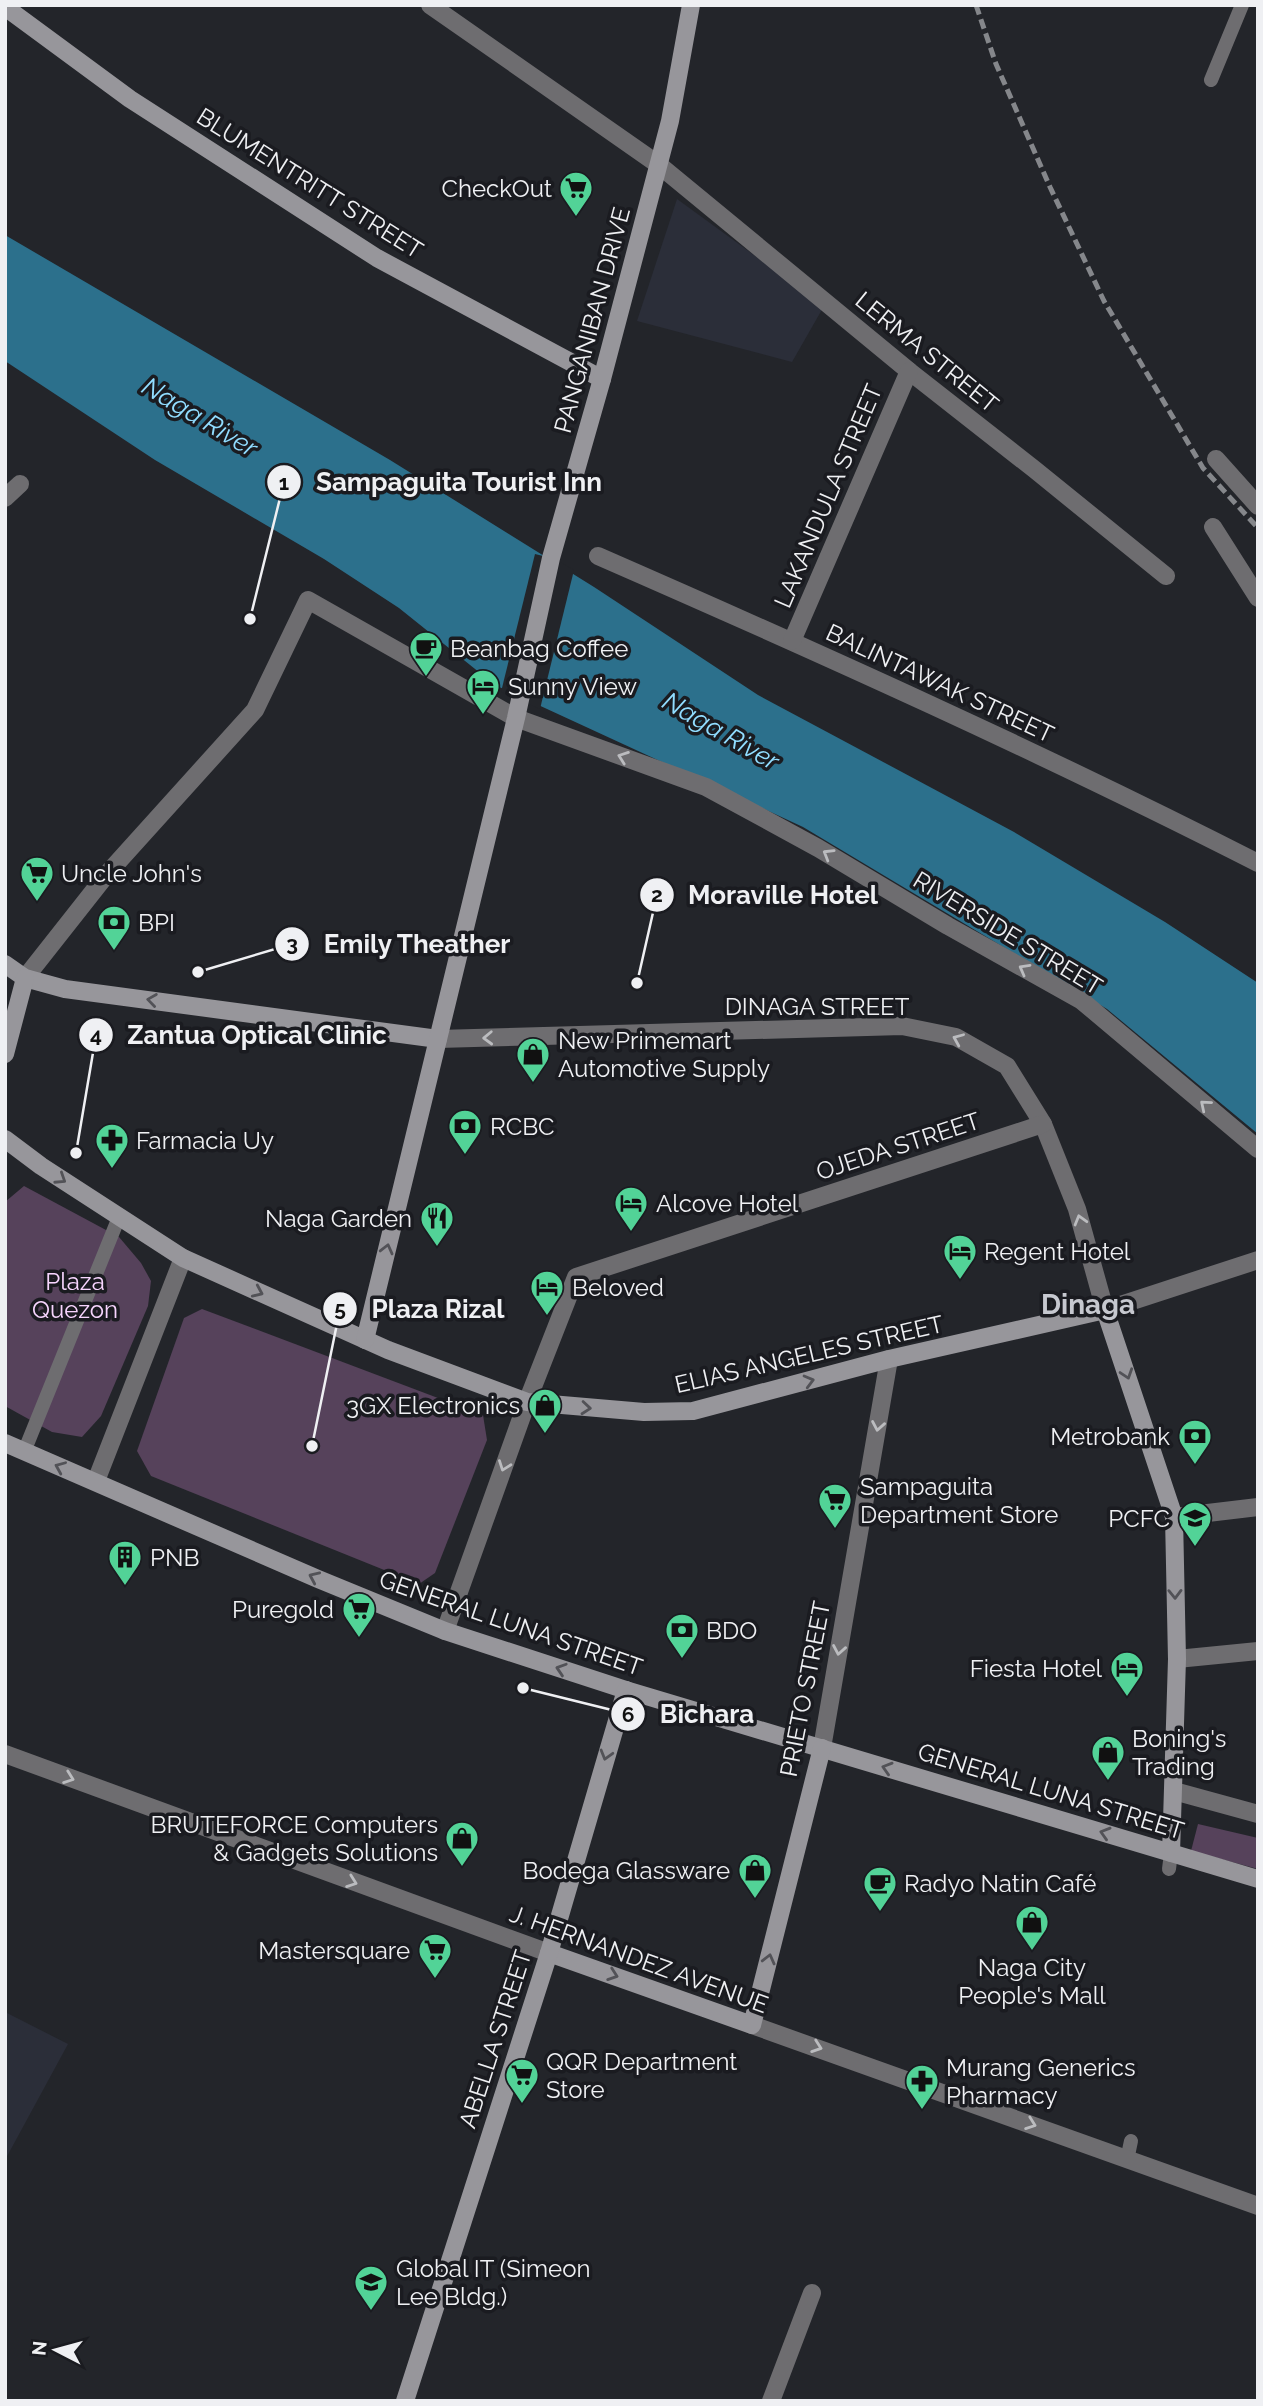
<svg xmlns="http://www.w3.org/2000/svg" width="1263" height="2406" font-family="Raleway,sans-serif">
  <rect width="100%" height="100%" fill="#23252a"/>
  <g fill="#2b2e39">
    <polygon points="677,199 824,306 792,362 637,321"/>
    <polygon points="5,2012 68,2044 5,2160"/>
  </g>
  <g fill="#56425b">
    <polygon points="24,1186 119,1237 141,1263 151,1281 148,1306 101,1416 82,1437 52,1432 5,1406 5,1202"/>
    <polygon points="202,1309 483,1415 487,1440 435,1573 419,1584 151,1476 137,1451 184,1318"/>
    <polygon points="1198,1824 1258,1838 1258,1869 1191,1851"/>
  </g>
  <polygon fill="#2c708c" points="5,235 390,460 594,587 758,695 1014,832 1165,922 1258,983 1258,1134 1107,1009 803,827 495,685 399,608 324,559 155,460 5,361"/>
  <polygon fill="#23252a" points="535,554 555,559 574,570 540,709 501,692"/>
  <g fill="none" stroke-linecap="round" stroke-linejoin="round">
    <g stroke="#6e6d70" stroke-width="14">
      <polyline points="1211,80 1242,5"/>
      <polyline points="24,1452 119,1217"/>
      <polyline points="1169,1869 1171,1853"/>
      <polyline points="1127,2160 1131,2141"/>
    </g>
    <g stroke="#6e6d70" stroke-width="18">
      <polyline points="430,5 659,165 909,371 1034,469 1166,576"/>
      <polyline points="1216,459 1258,506"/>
      <polyline points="5,498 20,484"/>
      <polyline points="1213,527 1258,598"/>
      <path d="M598,556C820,653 1042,753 1258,863"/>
      <polyline points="792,641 909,371"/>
      <polyline points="25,978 107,874 255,710 308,600 516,718 706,787 818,848 948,926 1082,1001 1258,1149"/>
      <polyline points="438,1039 902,1026 956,1037 1007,1066 1043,1124 1077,1209 1105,1310 1258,1260"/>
      <polyline points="96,1481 183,1258"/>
      <polyline points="1174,1517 1258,1507"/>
      <polyline points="445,1631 527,1402 576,1277 1043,1124"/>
      <polyline points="1177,1659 1258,1651"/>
      <polyline points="822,1748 889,1359"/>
      <polyline points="1174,1791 1258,1814"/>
      <polyline points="771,2401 812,2293"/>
    </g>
    <g stroke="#6e6d70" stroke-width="18">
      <polyline points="5,1754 549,1953"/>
      <polyline points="752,2025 1258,2206"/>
    </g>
    <g stroke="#97969b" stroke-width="18">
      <polyline points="5,7 130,99 377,258 602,379"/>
      <polyline points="5,964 25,978 65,989 438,1039"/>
      <polyline points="5,1054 25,978"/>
      <polyline points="5,1139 41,1166 183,1258 388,1350 527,1402 644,1412 693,1411 889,1359 1105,1310 1174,1517 1177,1659 1171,1853"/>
      <polyline points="365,1340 516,718 551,558 602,379 670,121 691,5"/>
      <polyline points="5,1443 318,1579 445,1631 626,1690 1258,1879"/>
      <polyline points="549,1953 752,2025 822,1748"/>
      <polyline points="405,2401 549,1953 626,1690"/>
    </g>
    <polyline stroke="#85878b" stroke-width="5" stroke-dasharray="10 5" stroke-linecap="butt" points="976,5 996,64 1050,187 1104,301 1203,468 1258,528"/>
  </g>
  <defs><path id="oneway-chevron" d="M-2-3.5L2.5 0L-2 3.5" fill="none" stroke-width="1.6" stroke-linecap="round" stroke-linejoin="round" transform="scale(1.75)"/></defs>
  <g stroke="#bbbcbf">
    <use href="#oneway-chevron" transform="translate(623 757) rotate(-160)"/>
    <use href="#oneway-chevron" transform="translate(828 854) rotate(-149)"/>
    <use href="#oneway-chevron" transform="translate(1024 969) rotate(-151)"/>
    <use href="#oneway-chevron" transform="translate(488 1038) rotate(178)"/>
    <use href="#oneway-chevron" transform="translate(958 1039) rotate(-157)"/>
    <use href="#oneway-chevron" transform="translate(1205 1105) rotate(-140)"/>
    <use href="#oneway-chevron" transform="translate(1080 1220) rotate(-106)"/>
    <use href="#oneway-chevron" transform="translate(878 1426) rotate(100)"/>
    <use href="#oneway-chevron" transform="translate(504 1466) rotate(110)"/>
    <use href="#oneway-chevron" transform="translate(839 1650) rotate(100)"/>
    <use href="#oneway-chevron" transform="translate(69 1778) rotate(20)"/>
    <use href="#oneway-chevron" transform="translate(352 1882) rotate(20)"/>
    <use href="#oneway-chevron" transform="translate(817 2047) rotate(19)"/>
    <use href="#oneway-chevron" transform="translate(1031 2124) rotate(20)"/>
  </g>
  <g stroke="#525257">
    <use href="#oneway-chevron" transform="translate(152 1000) rotate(-172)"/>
    <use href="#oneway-chevron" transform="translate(61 1179) rotate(33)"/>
    <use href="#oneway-chevron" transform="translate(387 1249) rotate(-76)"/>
    <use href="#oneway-chevron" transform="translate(258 1292) rotate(24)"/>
    <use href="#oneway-chevron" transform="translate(1127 1374) rotate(72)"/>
    <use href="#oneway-chevron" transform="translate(809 1381) rotate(-15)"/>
    <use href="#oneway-chevron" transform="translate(586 1408) rotate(5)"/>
    <use href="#oneway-chevron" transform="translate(60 1467) rotate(-157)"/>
    <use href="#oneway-chevron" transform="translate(314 1577) rotate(-156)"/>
    <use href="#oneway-chevron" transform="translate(1175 1594) rotate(89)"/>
    <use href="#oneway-chevron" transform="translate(561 1669) rotate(-162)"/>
    <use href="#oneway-chevron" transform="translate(606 1755) rotate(106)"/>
    <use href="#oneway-chevron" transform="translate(887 1768) rotate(-163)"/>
    <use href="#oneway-chevron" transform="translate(1105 1833) rotate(-163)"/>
    <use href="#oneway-chevron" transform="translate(769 1959) rotate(-76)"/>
    <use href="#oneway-chevron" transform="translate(613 1975) rotate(19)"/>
  </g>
  <defs>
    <symbol id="supermarket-pin" viewBox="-11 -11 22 30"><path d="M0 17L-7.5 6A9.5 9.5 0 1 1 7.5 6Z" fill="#52d397" stroke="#1a1b20"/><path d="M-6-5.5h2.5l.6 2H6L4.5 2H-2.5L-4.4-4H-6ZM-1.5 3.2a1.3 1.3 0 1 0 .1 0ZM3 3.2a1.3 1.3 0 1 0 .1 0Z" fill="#111"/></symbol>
    <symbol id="cafe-pin" viewBox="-11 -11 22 30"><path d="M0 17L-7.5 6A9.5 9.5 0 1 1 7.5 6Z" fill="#52d397" stroke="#1a1b20"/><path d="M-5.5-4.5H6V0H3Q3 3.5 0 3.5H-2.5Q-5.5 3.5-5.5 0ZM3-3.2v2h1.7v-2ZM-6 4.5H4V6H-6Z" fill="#111"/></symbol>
    <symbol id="hotel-pin" viewBox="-11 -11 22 30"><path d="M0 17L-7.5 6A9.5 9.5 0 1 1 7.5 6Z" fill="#52d397" stroke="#1a1b20"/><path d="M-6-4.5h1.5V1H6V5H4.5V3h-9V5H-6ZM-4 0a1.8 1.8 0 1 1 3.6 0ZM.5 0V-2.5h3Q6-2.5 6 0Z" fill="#111"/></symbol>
    <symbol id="bank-pin" viewBox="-11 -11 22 30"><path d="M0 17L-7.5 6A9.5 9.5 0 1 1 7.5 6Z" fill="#52d397" stroke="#1a1b20"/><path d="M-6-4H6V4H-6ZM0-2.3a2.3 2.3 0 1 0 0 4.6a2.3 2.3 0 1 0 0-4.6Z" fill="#111"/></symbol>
    <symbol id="shop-pin" viewBox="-11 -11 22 30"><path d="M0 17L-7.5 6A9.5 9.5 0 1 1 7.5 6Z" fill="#52d397" stroke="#1a1b20"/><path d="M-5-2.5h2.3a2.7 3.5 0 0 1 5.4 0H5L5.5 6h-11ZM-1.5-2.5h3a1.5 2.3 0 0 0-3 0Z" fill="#111"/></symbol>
    <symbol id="pharmacy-pin" viewBox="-11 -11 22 30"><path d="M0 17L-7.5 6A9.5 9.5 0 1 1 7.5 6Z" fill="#52d397" stroke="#1a1b20"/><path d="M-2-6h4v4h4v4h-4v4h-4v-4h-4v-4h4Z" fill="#111"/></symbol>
    <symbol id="restaurant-pin" viewBox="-11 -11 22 30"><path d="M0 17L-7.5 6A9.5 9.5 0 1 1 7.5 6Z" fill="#52d397" stroke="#1a1b20"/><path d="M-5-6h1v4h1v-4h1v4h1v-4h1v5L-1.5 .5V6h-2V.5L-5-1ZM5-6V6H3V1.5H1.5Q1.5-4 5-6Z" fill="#111"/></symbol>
    <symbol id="school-pin" viewBox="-11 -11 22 30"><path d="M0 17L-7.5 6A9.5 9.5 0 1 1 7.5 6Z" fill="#52d397" stroke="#1a1b20"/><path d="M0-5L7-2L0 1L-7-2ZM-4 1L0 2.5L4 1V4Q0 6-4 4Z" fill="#111"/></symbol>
    <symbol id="building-pin" viewBox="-11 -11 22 30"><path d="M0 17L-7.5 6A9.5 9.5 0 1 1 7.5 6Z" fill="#52d397" stroke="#1a1b20"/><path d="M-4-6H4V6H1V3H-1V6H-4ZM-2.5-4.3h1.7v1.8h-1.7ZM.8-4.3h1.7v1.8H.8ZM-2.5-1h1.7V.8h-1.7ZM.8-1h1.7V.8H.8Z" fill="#111"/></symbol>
    <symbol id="university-pin" viewBox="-11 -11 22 30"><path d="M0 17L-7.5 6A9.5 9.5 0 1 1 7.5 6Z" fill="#52d397" stroke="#1a1b20"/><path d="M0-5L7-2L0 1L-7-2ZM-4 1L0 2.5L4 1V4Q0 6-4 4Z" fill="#111"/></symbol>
  </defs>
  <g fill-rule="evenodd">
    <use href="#supermarket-pin" x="557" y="169" width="38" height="52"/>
    <use href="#cafe-pin" x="407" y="629" width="38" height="52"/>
    <use href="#hotel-pin" x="464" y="667" width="38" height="52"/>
    <use href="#supermarket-pin" x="18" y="854" width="38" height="52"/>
    <use href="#bank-pin" x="95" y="903" width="38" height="52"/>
    <use href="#shop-pin" x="514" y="1035" width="38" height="52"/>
    <use href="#bank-pin" x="446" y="1107" width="38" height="52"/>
    <use href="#pharmacy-pin" x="93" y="1121" width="38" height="52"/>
    <use href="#hotel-pin" x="612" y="1184" width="38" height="52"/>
    <use href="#restaurant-pin" x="418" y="1199" width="38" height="52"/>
    <use href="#hotel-pin" x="941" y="1232" width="38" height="52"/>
    <use href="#hotel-pin" x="528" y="1268" width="38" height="52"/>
    <use href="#shop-pin" x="526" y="1386" width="38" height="52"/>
    <use href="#bank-pin" x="1176" y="1417" width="38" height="52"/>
    <use href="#supermarket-pin" x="816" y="1481" width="38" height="52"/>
    <use href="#school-pin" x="1176" y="1499" width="38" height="52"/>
    <use href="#building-pin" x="106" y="1538" width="38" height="52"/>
    <use href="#supermarket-pin" x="340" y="1590" width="38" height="52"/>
    <use href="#bank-pin" x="663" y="1611" width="38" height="52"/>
    <use href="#hotel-pin" x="1108" y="1649" width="38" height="52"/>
    <use href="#shop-pin" x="1089" y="1733" width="38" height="52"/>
    <use href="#shop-pin" x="443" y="1819" width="38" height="52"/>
    <use href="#shop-pin" x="736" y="1851" width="38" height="52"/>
    <use href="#cafe-pin" x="861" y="1864" width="38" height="52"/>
    <use href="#shop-pin" x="1013" y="1903" width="38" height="52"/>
    <use href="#supermarket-pin" x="416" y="1931" width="38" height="52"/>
    <use href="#supermarket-pin" x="503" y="2056" width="38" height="52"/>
    <use href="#pharmacy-pin" x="903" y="2062" width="38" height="52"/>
    <use href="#university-pin" x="352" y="2263" width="38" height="52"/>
  </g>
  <g text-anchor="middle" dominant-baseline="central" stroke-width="7" stroke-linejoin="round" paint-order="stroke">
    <g font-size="24" fill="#eff0f3" stroke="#1a1b20">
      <text transform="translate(310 183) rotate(32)">BLUMENTRITT STREET</text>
      <text transform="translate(592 320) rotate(-75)">PANGANIBAN DRIVE</text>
      <text transform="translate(927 352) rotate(39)">LERMA STREET</text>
      <text transform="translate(828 496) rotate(-67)">LAKANDULA STREET</text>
      <text transform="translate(940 683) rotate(25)">BALINTAWAK STREET</text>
      <text transform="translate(1008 933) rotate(31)">RIVERSIDE STREET</text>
      <text x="817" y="1006">DINAGA STREET</text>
      <text transform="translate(898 1146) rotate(-18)">OJEDA STREET</text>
      <text transform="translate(809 1354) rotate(-13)">ELIAS ANGELES STREET</text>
      <text transform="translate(511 1623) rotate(19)">GENERAL LUNA STREET</text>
      <text transform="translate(805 1689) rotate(-79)">PRIETO STREET</text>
      <text transform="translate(1051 1791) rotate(17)">GENERAL LUNA STREET</text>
      <text transform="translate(639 1959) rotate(20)">J. HERNANDEZ AVENUE</text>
      <text transform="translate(495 2039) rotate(-72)">ABELLA STREET</text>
    </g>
    <g font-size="24" fill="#eff0f3" stroke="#1a1b20" text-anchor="start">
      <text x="552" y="188" text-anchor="end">CheckOut</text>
      <text x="450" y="648">Beanbag Coffee</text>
      <text x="508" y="686">Sunny View</text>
      <text x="61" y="873">Uncle John's</text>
      <text x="138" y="922">BPI</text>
      <text x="558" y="1040">New Primemart<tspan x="558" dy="28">Automotive Supply</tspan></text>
      <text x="490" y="1126">RCBC</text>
      <text x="136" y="1140">Farmacia Uy</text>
      <text x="656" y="1203">Alcove Hotel</text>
      <text x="412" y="1218" text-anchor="end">Naga Garden</text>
      <text x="984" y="1251">Regent Hotel</text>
      <text x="572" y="1287">Beloved</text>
      <text x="520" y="1405" text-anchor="end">3GX Electronics</text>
      <text x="1170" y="1436" text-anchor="end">Metrobank</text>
      <text x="860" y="1486">Sampaguita<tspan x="860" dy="28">Department Store</tspan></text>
      <text x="1170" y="1518" text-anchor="end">PCFC</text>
      <text x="150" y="1557">PNB</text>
      <text x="334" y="1609" text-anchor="end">Puregold</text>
      <text x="706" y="1630">BDO</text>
      <text x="1102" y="1668" text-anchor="end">Fiesta Hotel</text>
      <text x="1132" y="1738">Boning's<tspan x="1132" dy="28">Trading</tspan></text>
      <text x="438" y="1824" text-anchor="end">BRUTEFORCE Computers<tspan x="438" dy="28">&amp; Gadgets Solutions</tspan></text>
      <text x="730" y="1870" text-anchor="end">Bodega Glassware</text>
      <text x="904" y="1883">Radyo Natin Café</text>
      <text x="410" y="1950" text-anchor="end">Mastersquare</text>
      <text x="1032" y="1967" text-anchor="middle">Naga City<tspan x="1032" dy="28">People's Mall</tspan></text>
      <text x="546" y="2061">QQR Department<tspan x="546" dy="28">Store</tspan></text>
      <text x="946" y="2067">Murang Generics<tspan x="946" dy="28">Pharmacy</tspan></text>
      <text x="396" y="2268">Global IT (Simeon<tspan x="396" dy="28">Lee Bldg.)</tspan></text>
    </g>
    <g font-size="24" fill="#f7d5fe" stroke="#1a1b20">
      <text x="75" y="1281">Plaza<tspan x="75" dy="28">Quezon</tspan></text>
    </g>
    <g font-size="26" font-style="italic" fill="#91ddff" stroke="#1a1b20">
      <text transform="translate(200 417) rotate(31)">Naga River</text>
      <text transform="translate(721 731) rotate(30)">Naga River</text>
    </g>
    <g font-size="28" font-weight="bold" fill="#c6c8cf" stroke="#1a1b20">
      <text x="1088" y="1304">Dinaga</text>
    </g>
  </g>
  <path fill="none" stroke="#eff0f3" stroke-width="2.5" d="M250 619L284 482M637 983L657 895M198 972L292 944M76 1153L96 1035M312 1446L340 1309M523 1688L628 1714"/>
  <g fill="#eff0f3" stroke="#1a1b20" stroke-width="2.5">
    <circle cx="250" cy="619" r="7"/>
    <circle cx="637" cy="983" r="7"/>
    <circle cx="198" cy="972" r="7"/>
    <circle cx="76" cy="1153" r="7"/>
    <circle cx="312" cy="1446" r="7"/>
    <circle cx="523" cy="1688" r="7"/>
    <circle cx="284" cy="482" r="18"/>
    <circle cx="657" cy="895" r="18"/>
    <circle cx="292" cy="944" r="18"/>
    <circle cx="96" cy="1035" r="18"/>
    <circle cx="340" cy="1309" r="18"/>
    <circle cx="628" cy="1714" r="18"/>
  </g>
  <g font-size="21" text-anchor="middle" font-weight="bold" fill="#111">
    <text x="284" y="490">1</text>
    <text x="657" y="902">2</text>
    <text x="292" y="951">3</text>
    <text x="96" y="1042">4</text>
    <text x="340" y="1316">5</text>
    <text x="628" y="1722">6</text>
  </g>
  <g font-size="26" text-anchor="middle" font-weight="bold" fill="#eff0f3" stroke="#1a1b20" stroke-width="7" stroke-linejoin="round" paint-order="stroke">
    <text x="459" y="491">Sampaguita Tourist Inn</text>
    <text x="783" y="904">Moraville Hotel</text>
    <text x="417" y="953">Emily Theather</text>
    <text x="257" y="1044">Zantua Optical Clinic</text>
    <text x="438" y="1318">Plaza Rizal</text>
    <text x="707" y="1723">Bichara</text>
  </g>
  <rect width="1263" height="2406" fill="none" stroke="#eff0f3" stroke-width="14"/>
  <g transform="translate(56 2350) rotate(276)" stroke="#1a1b20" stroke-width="5" paint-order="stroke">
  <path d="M0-5L12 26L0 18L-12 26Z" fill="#eff0f3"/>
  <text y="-10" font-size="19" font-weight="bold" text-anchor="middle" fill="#eff0f3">N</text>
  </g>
</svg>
